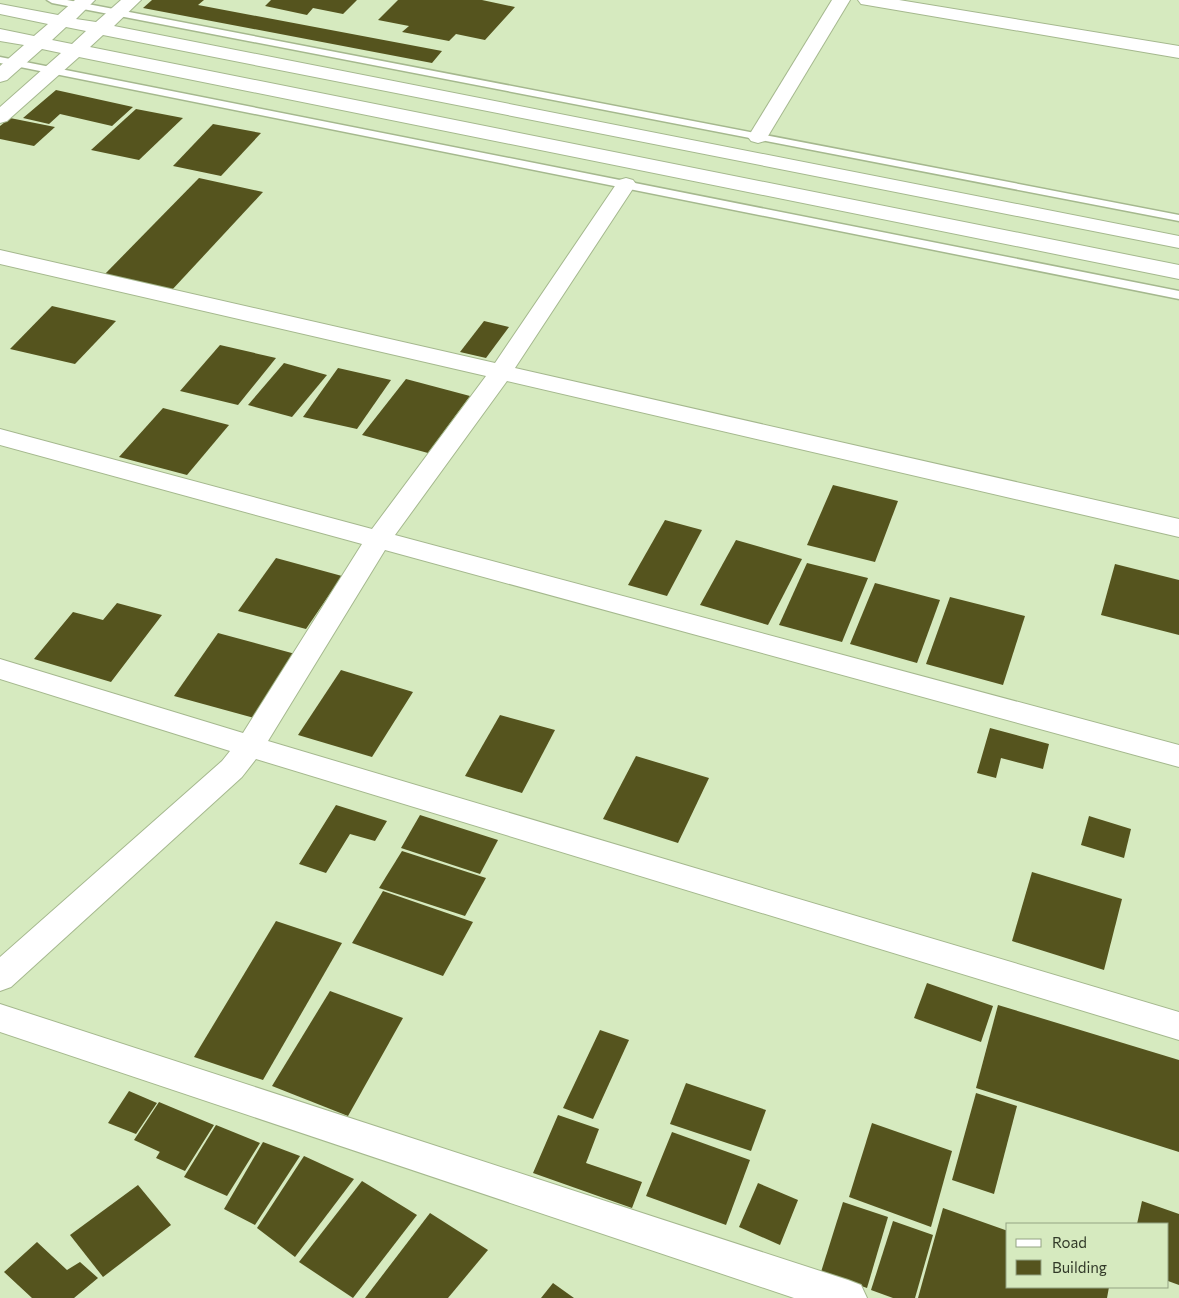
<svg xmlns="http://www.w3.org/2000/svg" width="1179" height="1298" font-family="Commissioner,sans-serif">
  <rect width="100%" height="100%" fill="#d6eabf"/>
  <g fill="#55541e">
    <polygon points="152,0 204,0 198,5 442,51 432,63 143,8"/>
    <polygon points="271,0 357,0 343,14 313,8 307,15 265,6"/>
    <polygon points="398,0 482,0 515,7 485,40 456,34 449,41 402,32 409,26 378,20"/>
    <polygon points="56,90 133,107 112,126 60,114 49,124 23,118"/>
    <polygon points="136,109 183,118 139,160 91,150"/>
    <polygon points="10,118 55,127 34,146 0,139 0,126"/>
    <polygon points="213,124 261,133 221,176 173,166"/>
    <polygon points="199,178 263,192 171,291 104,275"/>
    <polygon points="52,306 116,321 75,364 10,349"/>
    <polygon points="484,321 509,327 486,358 460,352"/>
    <polygon points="220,345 276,358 238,405 180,391"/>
    <polygon points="284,363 327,375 292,417 248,405"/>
    <polygon points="338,368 391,380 357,429 303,417"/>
    <polygon points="406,379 470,396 428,453 362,435"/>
    <polygon points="163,408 229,425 187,475 119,457"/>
    <polygon points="833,485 898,501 875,562 807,545"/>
    <polygon points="665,520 702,530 667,596 628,585"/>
    <polygon points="736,540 802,559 768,625 700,605"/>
    <polygon points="276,558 342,576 306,629 238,611"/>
    <polygon points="807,563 868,578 842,642 779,625"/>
    <polygon points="1115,564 1179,580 1179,635 1101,615"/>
    <polygon points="875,583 940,600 917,663 850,644"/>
    <polygon points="950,597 1025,616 1003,685 926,664"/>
    <polygon points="117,603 162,615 111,682 34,659 73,612 103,620"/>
    <polygon points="218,633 299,655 258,719 174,696"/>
    <polygon points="341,670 413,692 372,757 298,735"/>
    <polygon points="500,715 555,730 522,793 465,776"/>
    <polygon points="990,728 1049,744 1043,769 1001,758 996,778 977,773"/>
    <polygon points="636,756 709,778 678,843 603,819"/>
    <polygon points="336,805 387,821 375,841 350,834 326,873 299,864"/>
    <polygon points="420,815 498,840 480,874 401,848"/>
    <polygon points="1089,816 1131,829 1124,858 1081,845"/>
    <polygon points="402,851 486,878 465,916 379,888"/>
    <polygon points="1032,872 1122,899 1104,970 1012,941"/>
    <polygon points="383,891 473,922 443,976 352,943"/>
    <polygon points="276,921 342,943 263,1080 194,1057"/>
    <polygon points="927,983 993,1006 981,1042 914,1018"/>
    <polygon points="330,991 403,1018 348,1116 272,1086"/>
    <polygon points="998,1005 1179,1060 1179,1152 976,1088"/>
    <polygon points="600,1030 629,1040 593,1119 563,1108"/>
    <polygon points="686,1083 766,1110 751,1151 670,1124"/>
    <polygon points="129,1091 157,1103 136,1134 108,1123"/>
    <polygon points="976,1093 1017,1106 994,1194 952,1180"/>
    <polygon points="159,1102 214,1125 185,1171 156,1158 164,1145 160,1152 134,1140"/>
    <polygon points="558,1115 599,1129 586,1163 642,1182 632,1208 533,1173"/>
    <polygon points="872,1123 952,1151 931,1227 849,1197"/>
    <polygon points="216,1125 260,1143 227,1196 184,1177"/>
    <polygon points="672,1132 750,1160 726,1225 646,1196"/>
    <polygon points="263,1142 300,1156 255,1225 224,1209"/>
    <polygon points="304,1156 354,1179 295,1257 257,1228"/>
    <polygon points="362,1181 417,1215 353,1298 299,1262"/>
    <polygon points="758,1183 798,1200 780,1245 739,1227"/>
    <polygon points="138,1185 171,1225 103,1277 70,1235"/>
    <polygon points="1142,1201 1179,1214 1179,1285 1168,1281 1168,1224 1137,1224"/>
    <polygon points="843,1202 888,1217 867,1288 821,1272"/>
    <polygon points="943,1208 1008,1231 1008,1287 1109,1287 1107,1298 918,1298"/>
    <polygon points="430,1213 488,1250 448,1298 365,1298"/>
    <polygon points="893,1221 933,1235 915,1298 893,1298 871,1290"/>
    <polygon points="37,1242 67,1270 80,1262 98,1278 74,1298 32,1298 4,1272"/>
    <polygon points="553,1283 574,1298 541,1298"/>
  </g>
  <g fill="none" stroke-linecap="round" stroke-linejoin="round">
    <defs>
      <g id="lane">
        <polygon points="47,0 67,0 1179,215 1179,221 52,3"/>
        <polygon points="0,57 1179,291 1179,299 0,63"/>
      </g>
      <g id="street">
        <path d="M75,0H95L76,19L96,22L121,0H141L114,26L1179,236V248L103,35L90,47L1179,265V279L79,57L7,121L0,123V107L61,53L42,49L7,80L0,82V66L24,45L0,41V29L34,36L48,24L0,14V4L58,15ZM66,27L86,31L72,44L52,40Z"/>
        <polygon points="832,0 850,0 765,141 758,143 751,141 748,137"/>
        <polygon points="858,0 899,0 1179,46 1179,58 867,5 861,4"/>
        <polygon points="626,178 633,180 636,184 515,368 1179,519 1179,537 507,381 395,535 1179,745 1179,767 385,550 268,741 1179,1012 1179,1040 256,759 242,777 11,987 0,991 0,957 222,761 230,751 0,679 0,659 243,733 362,544 0,445 0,429 372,529 486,376 0,264 0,250 495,363 619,180"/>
        <polygon points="0,1004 848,1280 861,1285 867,1298 794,1298 0,1032"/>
      </g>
    </defs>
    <use href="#lane" stroke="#a5b88e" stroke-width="3"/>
    <use href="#street" stroke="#a5b88e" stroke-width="2"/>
    <use href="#lane" fill="#fff" fill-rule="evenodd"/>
    <use href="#street" fill="#fff" fill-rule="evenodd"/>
  </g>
  <rect x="1006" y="1223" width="162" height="65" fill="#d6eabf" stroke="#94a383"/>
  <rect x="1016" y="1239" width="25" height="8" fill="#ffffff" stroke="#94a383"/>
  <text x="1052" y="1248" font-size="15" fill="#313928">Road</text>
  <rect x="1016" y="1260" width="25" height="15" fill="#55541e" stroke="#94a383"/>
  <text x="1052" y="1273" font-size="15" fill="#313928">Building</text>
</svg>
